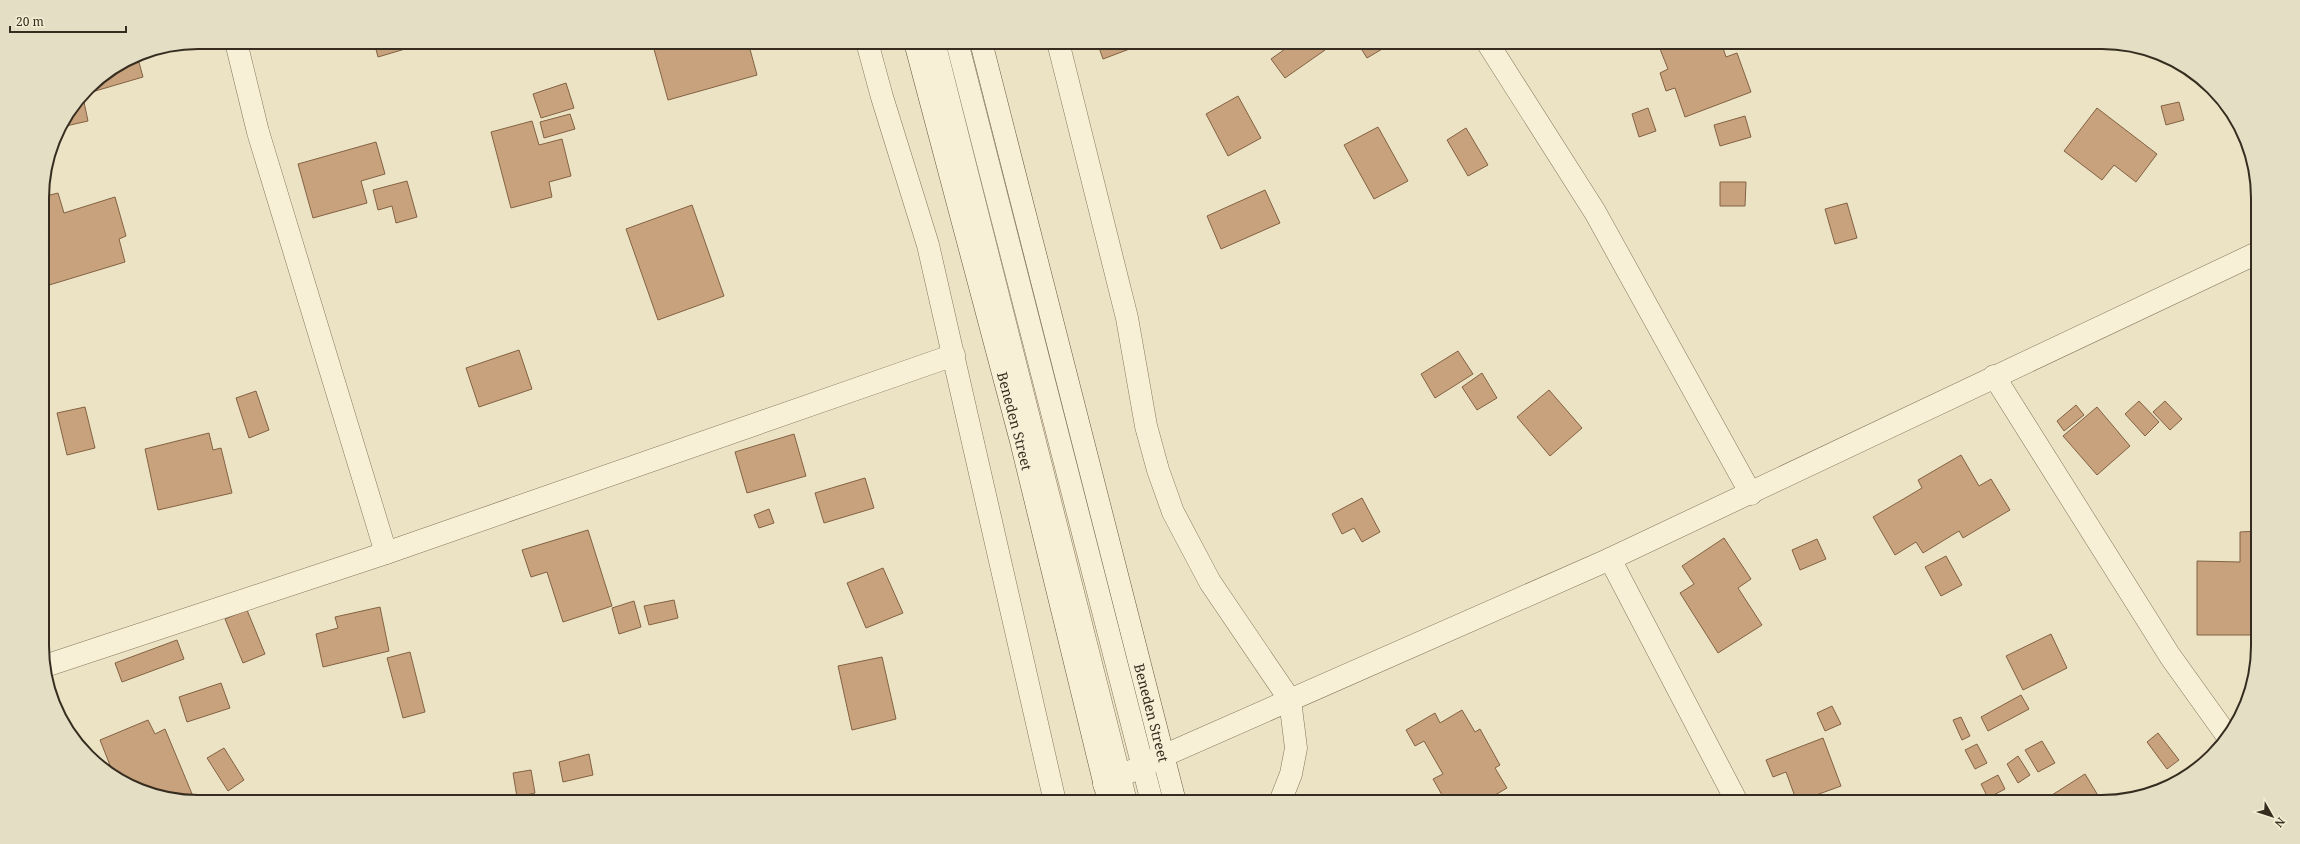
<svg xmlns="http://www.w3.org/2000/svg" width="2300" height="844" font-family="'Noto Serif',serif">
  <rect width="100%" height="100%" fill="#ebe3c4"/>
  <g fill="#c7a27c" stroke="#836243">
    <polygon points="374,42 421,42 422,44 378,57"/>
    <polygon points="652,42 748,42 757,75 668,100"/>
    <polygon points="1097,42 1148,42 1103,59"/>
    <polygon points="1295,42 1320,42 1325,50 1285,78 1271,59"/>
    <polygon points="1357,42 1394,42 1367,58"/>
    <polygon points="1680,42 1721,42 1726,57 1737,53 1751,92 1685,117 1675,88 1666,91 1660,73 1668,69 1660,49"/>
    <polygon points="137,55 143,77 85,94 95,81"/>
    <polygon points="566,83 574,108 541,118 533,94"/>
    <polygon points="1238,96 1261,138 1228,156 1206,114"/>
    <polygon points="84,102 88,121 66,126 65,121 78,103"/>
    <polygon points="2179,102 2184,120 2166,125 2161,106"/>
    <polygon points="1648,108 1656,131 1639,137 1632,114"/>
    <polygon points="2097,108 2157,154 2136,182 2114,165 2102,180 2064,151"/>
    <polygon points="570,114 575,129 544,138 540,122"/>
    <polygon points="1745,116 1751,137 1720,146 1714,125"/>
    <polygon points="532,121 539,145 562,139 571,176 549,182 552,197 511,208 491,132"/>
    <polygon points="1378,127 1408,181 1374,199 1344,145"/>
    <polygon points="1466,128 1488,165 1468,176 1447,140"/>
    <polygon points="376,142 385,174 361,181 367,203 313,218 298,164"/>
    <polygon points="407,181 417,217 396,223 392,206 378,210 373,190"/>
    <polygon points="1720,182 1746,182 1745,206 1720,206"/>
    <polygon points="1265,190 1280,223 1221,249 1207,216"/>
    <polygon points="58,193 64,213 115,197 126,236 119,239 125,262 46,286 43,274 42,197"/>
    <polygon points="1847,203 1857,238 1835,244 1825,209"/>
    <polygon points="692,205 724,296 658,320 626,229"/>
    <polygon points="43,299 47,312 43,313"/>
    <polygon points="519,350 532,389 479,407 466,368"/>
    <polygon points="1458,351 1473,374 1435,398 1421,374"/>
    <polygon points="1482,373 1497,398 1477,410 1462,387"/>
    <polygon points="1549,390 1582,428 1550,456 1517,417"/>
    <polygon points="256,391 269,430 249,438 236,398"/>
    <polygon points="2139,401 2159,422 2145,436 2125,414"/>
    <polygon points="2165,401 2182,419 2170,430 2153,412"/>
    <polygon points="2076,405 2084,415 2064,431 2057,421"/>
    <polygon points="85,407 95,448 67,455 57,413"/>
    <polygon points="2097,407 2130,446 2097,475 2063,436"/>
    <polygon points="209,433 213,450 221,448 232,493 158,510 145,449"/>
    <polygon points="794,434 806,476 747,493 735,452"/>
    <polygon points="1961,455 1979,486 1991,479 2010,510 1963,538 1959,531 1923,553 1916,542 1895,555 1873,517 1922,488 1918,480"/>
    <polygon points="865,478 874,508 824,523 815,493"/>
    <polygon points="1362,498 1380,532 1362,542 1354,528 1342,534 1332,514"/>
    <polygon points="769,509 774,523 759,528 754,515"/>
    <polygon points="588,530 612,606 563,622 547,572 531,577 522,550"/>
    <polygon points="2258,531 2258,599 2253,599 2253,635 2197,635 2197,561 2240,562 2240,532"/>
    <polygon points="1724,538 1751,579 1738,588 1762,625 1718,653 1680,593 1694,584 1682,566"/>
    <polygon points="1817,539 1826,559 1800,570 1792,550"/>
    <polygon points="1946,556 1962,585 1941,596 1925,567"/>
    <polygon points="883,568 903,613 866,628 847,583"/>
    <polygon points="674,600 678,618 649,625 644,606"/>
    <polygon points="634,601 641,627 619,634 612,608"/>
    <polygon points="380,607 389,651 323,667 316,634 338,628 335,617"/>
    <polygon points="247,610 265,654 243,663 225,619"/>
    <polygon points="2051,634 2067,668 2023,690 2006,656"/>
    <polygon points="177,640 184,659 122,682 115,663"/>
    <polygon points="410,652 425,712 403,718 387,658"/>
    <polygon points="882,657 896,719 852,730 838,666"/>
    <polygon points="221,683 230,708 187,722 179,697"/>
    <polygon points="2021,695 2029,709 1988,731 1981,717"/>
    <polygon points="1832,706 1841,724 1825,731 1817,713"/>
    <polygon points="1462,710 1475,732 1480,729 1500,765 1495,768 1507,788 1483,802 1446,802 1433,779 1443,774 1424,741 1415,746 1406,730 1435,713 1440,723"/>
    <polygon points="1961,717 1970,736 1962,740 1953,720"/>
    <polygon points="148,720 155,734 165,729 195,801 148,794 115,778 100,740"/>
    <polygon points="2158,733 2179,760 2167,769 2147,742"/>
    <polygon points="1823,738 1841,786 1797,802 1786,772 1773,777 1766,760"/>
    <polygon points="2042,741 2055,763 2038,772 2025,750"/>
    <polygon points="1977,744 1987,763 1975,769 1965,750"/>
    <polygon points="224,748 244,780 228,791 207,758"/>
    <polygon points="589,754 593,775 563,782 559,762"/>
    <polygon points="2018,756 2030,775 2018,783 2007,764"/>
    <polygon points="531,770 535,793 517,797 513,773"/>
    <polygon points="2085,774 2102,802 2041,802"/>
    <polygon points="1998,775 2005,789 1988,798 1981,784"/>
    <polygon points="250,795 257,798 260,802 241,802 246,796"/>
    <polygon points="2122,795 2125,799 2111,802"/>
  </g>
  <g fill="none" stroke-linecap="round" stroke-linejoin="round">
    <defs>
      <g id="lane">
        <polyline points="934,42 1126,802"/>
        <polyline points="957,42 1152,802"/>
      </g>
      <g id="street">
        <polyline points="236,42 258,132 386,553"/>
        <polyline points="867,42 882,97 928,245 1055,802"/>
        <polyline points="1058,42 1127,318 1146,426 1158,470 1173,512 1210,582 1290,700 1296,748 1291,774 1280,802"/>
        <polyline points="1487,42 1595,212 1751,494"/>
        <polyline points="1994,376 2170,656 2228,737"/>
        <polyline points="1610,559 1737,802"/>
        <polyline points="45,666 386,553 954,355"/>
        <polyline points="1104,784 1163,756 1610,559 2257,253"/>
      </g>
      <g id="secondary">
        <path id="s1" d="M915,42L1021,441L1109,802"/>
        <path id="s2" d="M981,42L1175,802"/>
      </g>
    </defs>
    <use href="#lane" stroke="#85755c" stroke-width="23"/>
    <use href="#street" stroke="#85755c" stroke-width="23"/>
    <use href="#secondary" stroke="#67563f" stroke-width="23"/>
    <use href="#lane" stroke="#f7f0d7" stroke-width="22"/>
    <use href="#street" stroke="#f7f0d7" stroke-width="22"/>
    <use href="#secondary" stroke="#f7f0d7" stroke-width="22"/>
  </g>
  <g text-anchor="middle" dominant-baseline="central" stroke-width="4" stroke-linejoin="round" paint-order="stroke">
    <g font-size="14" fill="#362c1f" stroke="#f3edd3">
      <text stroke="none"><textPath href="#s1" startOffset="392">Beneden Street</textPath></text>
      <text stroke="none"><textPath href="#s2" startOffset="692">Beneden Street</textPath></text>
    </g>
  </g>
  <path d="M0 0H2300V844H0ZM198 49H2102A149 149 0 0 1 2251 198V646A149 149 0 0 1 2102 795H198A149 149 0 0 1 49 646V198A149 149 0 0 1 198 49Z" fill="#e4dec5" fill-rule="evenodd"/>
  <path fill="none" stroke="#362c1f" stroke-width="2" d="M198 49H2102A149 149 0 0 1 2251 198V646A149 149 0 0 1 2102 795H198A149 149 0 0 1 49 646V198A149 149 0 0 1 198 49Z"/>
  <g transform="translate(2272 816) rotate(129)" stroke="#f3edd3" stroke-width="3" paint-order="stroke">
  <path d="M0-3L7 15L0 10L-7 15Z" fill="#362c1f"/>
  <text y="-6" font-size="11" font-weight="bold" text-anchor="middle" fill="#362c1f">N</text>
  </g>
  <path d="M10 26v6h116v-6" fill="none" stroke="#362c1f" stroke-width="2"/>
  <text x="16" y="26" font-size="12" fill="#362c1f" stroke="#f3edd3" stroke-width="3" paint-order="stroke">20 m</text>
</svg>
